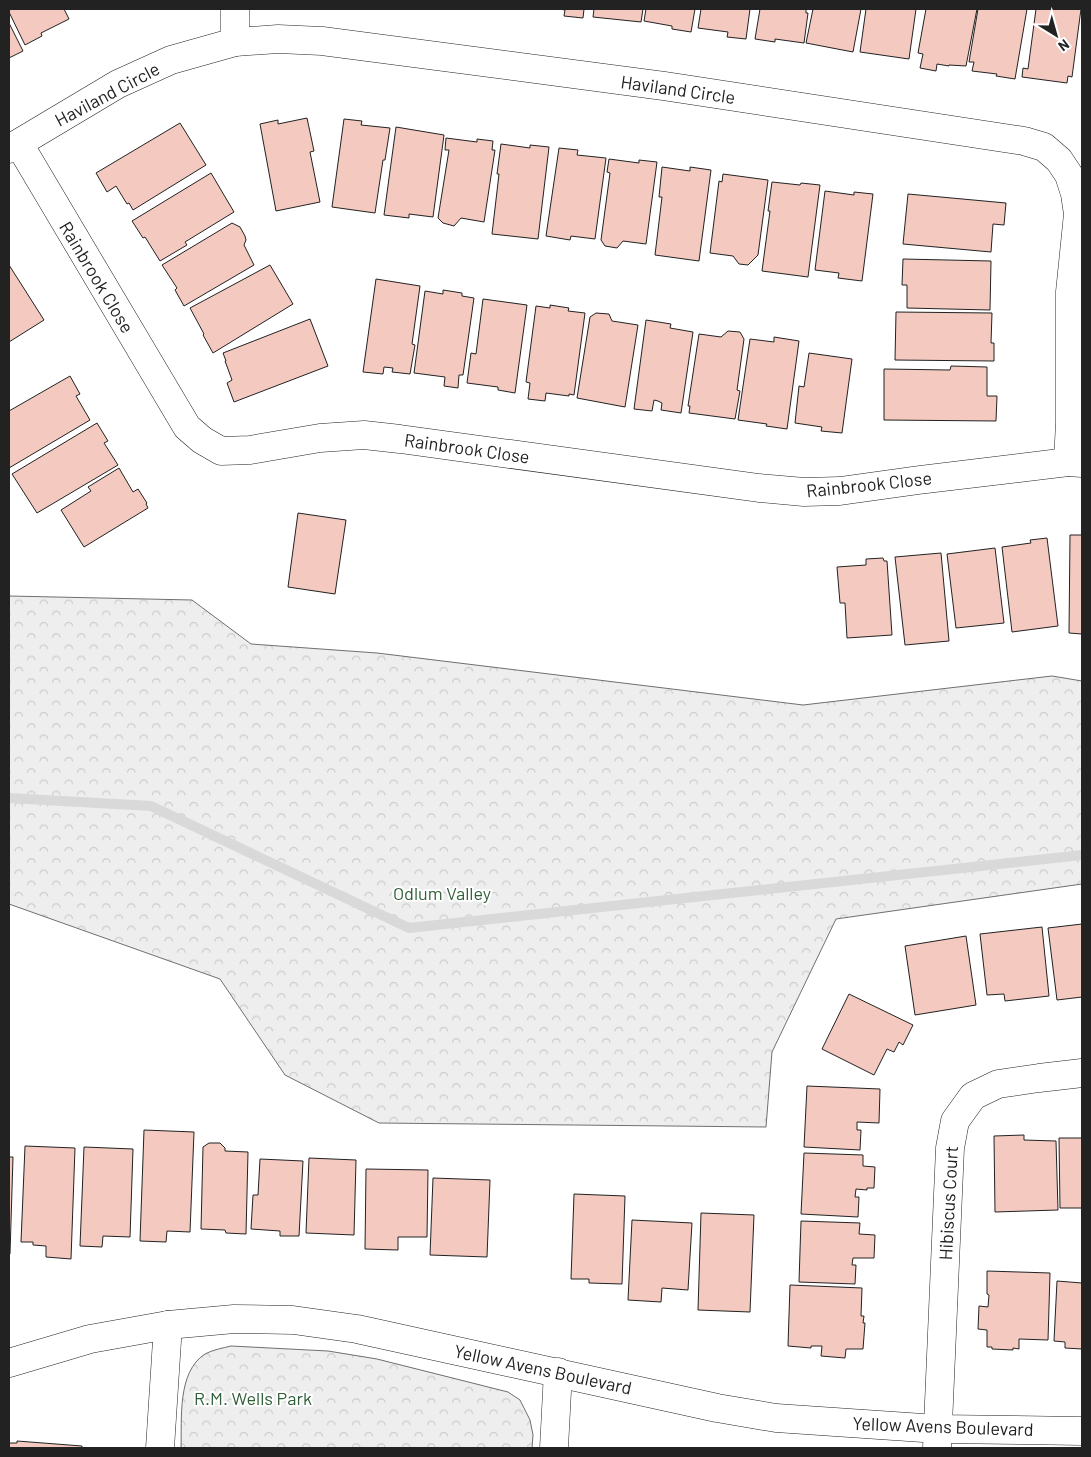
<svg xmlns="http://www.w3.org/2000/svg" width="1091" height="1457" font-family="Barlow,sans-serif">
  <defs>
    <pattern id="forest-crowns" width="20" height="18" patternUnits="userSpaceOnUse" patternTransform="scale(1.25)"><rect width="20" height="18" fill="#eee"/><path d="M2 6a3 3 0 1 1 6 0M12 15a3 3 0 1 1 6 0" fill="none" stroke="#ccc"/></pattern>
  </defs>
  <rect width="100%" height="100%" fill="#fff"/>
  <g fill="url(#forest-crowns)" stroke="#6f6f6f">
    <polygon points="9,596 192,600 251,644 377,653 803,705 1052,676 1082,681 1082,884 836,919 772,1052 766,1127 379,1123 285,1075 220,979 9,904"/>
    <path d="M231,1346L328,1351L377,1359L508,1392L520,1400L530,1420L533,1435L532,1448H181C182,1419 177,1372 205,1354C212,1350 223,1348 231,1346Z"/>
  </g>
  <g fill="none" stroke-linecap="round" stroke-linejoin="round">
    <polyline stroke="#d9d9d9" stroke-width="10" points="9,798 151,806 409,928 1082,855"/>
  </g>
  <g fill="#f3c9c0" stroke="#222">
    <polygon points="9,9 64,9 69,19 41,33 42,36 25,45 9,12"/>
    <polygon points="559,9 584,9 583,18 564,16 565,10"/>
    <polygon points="594,9 643,9 641,22 593,17"/>
    <polygon points="646,9 695,9 691,32 672,29 672,26 644,21"/>
    <polygon points="701,9 750,9 746,39 727,37 728,32 698,28"/>
    <polygon points="760,9 806,9 806,13 808,13 804,43 775,39 775,42 755,39"/>
    <polygon points="813,9 861,9 853,52 806,43"/>
    <polygon points="866,9 916,9 909,59 860,52"/>
    <polygon points="926,9 977,9 966,66 949,65 949,66 937,64 936,71 920,68 923,54 918,53"/>
    <polygon points="978,9 1027,9 1015,79 996,76 997,74 972,71 974,62 969,62"/>
    <polygon points="1036,9 1081,9 1072,77 1068,76 1067,83 1022,77 1023,68 1028,69"/>
    <polygon points="9,23 23,51 9,58"/>
    <polygon points="307,118 314,151 310,152 320,202 276,211 260,124 278,120 278,124"/>
    <polygon points="344,119 362,121 361,125 390,128 385,160 383,160 375,213 332,207"/>
    <polygon points="180,123 206,165 133,210 129,203 127,204 116,186 107,192 96,173"/>
    <polygon points="396,127 444,135 433,217 409,214 409,218 384,215"/>
    <polygon points="446,138 477,142 477,139 493,141 492,150 495,150 484,222 461,218 454,226 443,223 438,218 449,150 445,150"/>
    <polygon points="501,144 530,148 530,145 549,147 538,239 492,234 499,174 497,174"/>
    <polygon points="559,148 578,150 577,155 606,158 595,239 571,236 570,240 546,236"/>
    <polygon points="609,159 639,163 639,160 657,162 646,244 623,241 617,248 605,246 601,240 610,173 607,172"/>
    <polygon points="662,167 690,171 690,167 711,170 699,261 655,255 662,197 659,197"/>
    <polygon points="211,173 234,212 185,242 187,245 160,261 145,237 143,238 132,221"/>
    <polygon points="723,174 768,180 758,255 748,265 739,264 733,256 710,253 719,181 722,182"/>
    <polygon points="772,182 800,185 801,183 820,185 808,277 762,271 770,211 768,211"/>
    <polygon points="825,191 854,195 854,192 873,194 862,281 838,278 839,273 815,270"/>
    <polygon points="908,194 1006,203 1004,225 993,224 991,252 903,244"/>
    <polygon points="232,223 240,227 245,236 246,240 244,245 254,265 184,306 175,290 177,288 162,265"/>
    <polygon points="903,259 991,261 990,310 907,308 907,285 902,285"/>
    <polygon points="9,265 44,320 9,342"/>
    <polygon points="270,265 293,304 213,353 203,335 204,334 190,308"/>
    <polygon points="376,279 420,286 412,344 415,345 410,374 392,372 393,368 384,367 383,374 363,372"/>
    <polygon points="443,290 462,293 462,296 474,298 463,375 459,375 458,388 444,386 445,377 414,373 425,291 443,294"/>
    <polygon points="483,299 527,305 515,393 498,390 498,387 467,383 471,353 476,354"/>
    <polygon points="550,305 569,308 568,311 585,313 574,395 569,394 569,396 546,393 545,401 528,399 530,383 526,382 536,306 550,308"/>
    <polygon points="896,312 992,313 991,343 994,343 994,361 895,360"/>
    <polygon points="596,313 609,314 612,321 638,325 625,407 577,398 590,317"/>
    <polygon points="310,319 328,366 234,402 227,383 232,380 225,361 226,361 223,353"/>
    <polygon points="646,320 671,324 670,328 693,332 681,413 661,410 662,403 658,401 654,400 652,411 634,409"/>
    <polygon points="728,331 740,332 744,339 737,390 740,391 735,419 689,413 690,406 688,406 699,334 721,337"/>
    <polygon points="774,337 799,341 787,429 766,426 767,424 738,420 750,339 774,342"/>
    <polygon points="809,353 852,359 842,433 821,431 822,427 795,423 799,386 804,387"/>
    <polygon points="951,366 987,367 987,396 997,396 996,421 884,420 884,369 950,370"/>
    <polygon points="70,376 80,394 76,396 90,420 9,468 9,411"/>
    <polygon points="97,423 108,441 104,443 118,465 37,513 12,474"/>
    <polygon points="119,468 133,492 138,489 147,503 146,504 148,508 84,547 61,510 91,491 88,487"/>
    <polygon points="298,513 346,520 335,594 288,587"/>
    <polygon points="1070,535 1082,535 1082,634 1069,633"/>
    <polygon points="1047,538 1058,626 1012,632 1002,547 1031,543 1030,540"/>
    <polygon points="995,548 1004,623 956,628 947,554"/>
    <polygon points="941,553 949,641 905,645 895,557"/>
    <polygon points="883,558 884,561 887,561 892,635 847,638 845,603 840,603 837,567 866,565 866,559"/>
    <polygon points="1082,924 1082,997 1057,1000 1048,928"/>
    <polygon points="1042,927 1049,996 1005,1001 1004,994 987,995 980,934"/>
    <polygon points="966,936 976,1005 915,1015 905,946"/>
    <polygon points="849,994 913,1025 903,1045 899,1042 894,1052 887,1049 874,1075 822,1049"/>
    <polygon points="807,1086 880,1089 879,1123 857,1122 857,1130 861,1130 860,1150 804,1147"/>
    <polygon points="144,1130 194,1132 190,1232 167,1231 166,1242 140,1241"/>
    <polygon points="1024,1135 1024,1140 1056,1141 1058,1210 995,1212 994,1136"/>
    <polygon points="1059,1138 1082,1138 1082,1208 1060,1208"/>
    <polygon points="209,1143 220,1143 225,1148 225,1151 248,1152 246,1234 226,1233 225,1230 201,1229 203,1147"/>
    <polygon points="25,1146 75,1148 71,1259 46,1257 46,1246 33,1245 33,1242 21,1242"/>
    <polygon points="84,1147 133,1149 130,1237 103,1236 102,1247 80,1246"/>
    <polygon points="804,1153 863,1155 863,1166 875,1167 874,1188 867,1188 867,1190 856,1189 855,1197 859,1197 858,1217 801,1214"/>
    <polygon points="9,1157 13,1157 10,1254 9,1254"/>
    <polygon points="309,1158 356,1160 354,1235 306,1233"/>
    <polygon points="260,1159 303,1161 299,1236 280,1236 280,1231 251,1229 253,1195 258,1195"/>
    <polygon points="366,1169 428,1170 427,1237 398,1237 398,1250 365,1249"/>
    <polygon points="433,1178 490,1180 487,1257 430,1255"/>
    <polygon points="574,1194 625,1196 622,1284 589,1283 589,1279 571,1279"/>
    <polygon points="701,1213 754,1215 750,1312 698,1310"/>
    <polygon points="632,1220 692,1223 688,1290 662,1288 661,1302 628,1300"/>
    <polygon points="801,1221 860,1223 859,1234 875,1235 874,1258 853,1258 852,1265 856,1265 855,1284 799,1282"/>
    <polygon points="987,1271 1050,1273 1048,1340 1019,1339 1019,1349 1013,1348 1013,1350 992,1349 992,1347 987,1347 987,1330 978,1329 979,1306 988,1307 989,1295 987,1294"/>
    <polygon points="1057,1281 1082,1283 1082,1349 1065,1348 1065,1342 1054,1341"/>
    <polygon points="790,1285 862,1288 861,1316 864,1316 863,1323 865,1323 863,1349 846,1349 845,1358 821,1356 822,1346 811,1346 811,1348 788,1346"/>
    <polygon points="17,1441 82,1446 82,1448 9,1448 9,1443 17,1443"/>
  </g>
  <g fill="none" stroke-linecap="round" stroke-linejoin="round">
    <defs>
      <g id="street">
        <polyline points="235,9 235,42"/>
        <polyline points="19,144 187,427 202,440 221,451 250,450 320,438 364,435 400,439 759,488 804,492 840,491 919,480 1068,462 1082,463"/>
        <polyline points="9,149 118,84 171,60 235,42 278,39 322,41 664,86 1024,141 1044,147 1059,160 1069,175 1075,194 1078,214 1070,292 1070,422 1068,462"/>
        <polyline points="9,1363 90,1339 168,1325 234,1319 293,1320 357,1329 717,1408 776,1418 938,1429 1082,1431"/>
        <polyline points="160,1448 168,1325"/>
        <polyline points="554,1448 558,1372"/>
        <polyline points="937,1448 950,1148 955,1121 973,1096 998,1084 1039,1078 1082,1073"/>
      </g>
    </defs>
    <use href="#street" stroke="#222" stroke-width="29"/>
    <use href="#street" stroke="#fff" stroke-width="28"/>
  </g>
  <g text-anchor="middle" dominant-baseline="central" stroke-width="4" stroke-linejoin="round" paint-order="stroke">
    <g font-size="18" fill="#222" stroke="#fff">
      <text transform="translate(678 89) rotate(8)">Haviland Circle</text>
      <text transform="translate(107 94) rotate(-28)">Haviland Circle</text>
      <text transform="translate(97 277) rotate(59)">Rainbrook Close</text>
      <text transform="translate(467 448) rotate(8)">Rainbrook Close</text>
      <text transform="translate(869 484) rotate(-6)">Rainbrook Close</text>
      <text transform="translate(948 1203) rotate(-87)">Hibiscus Court</text>
      <text transform="translate(543 1369) rotate(12)">Yellow Avens Boulevard</text>
      <text transform="translate(943 1426) rotate(2)">Yellow Avens Boulevard</text>
    </g>
    <g font-size="18" fill="#2f5e38" stroke="#fff">
      <text x="442" y="893">Odlum Valley</text>
      <text x="253" y="1398">R.M. Wells Park</text>
    </g>
  </g>
  <rect width="1091" height="1457" fill="none" stroke="#222222" stroke-width="20"/>
  <g transform="translate(1056 35) rotate(143)" stroke="#ffffff" stroke-width="4" paint-order="stroke">
  <path d="M0-4L9 19L0 12L-9 19Z" fill="#222222"/>
  <text y="-8" font-size="14" font-weight="bold" text-anchor="middle" fill="#222222">N</text>
  </g>
</svg>
